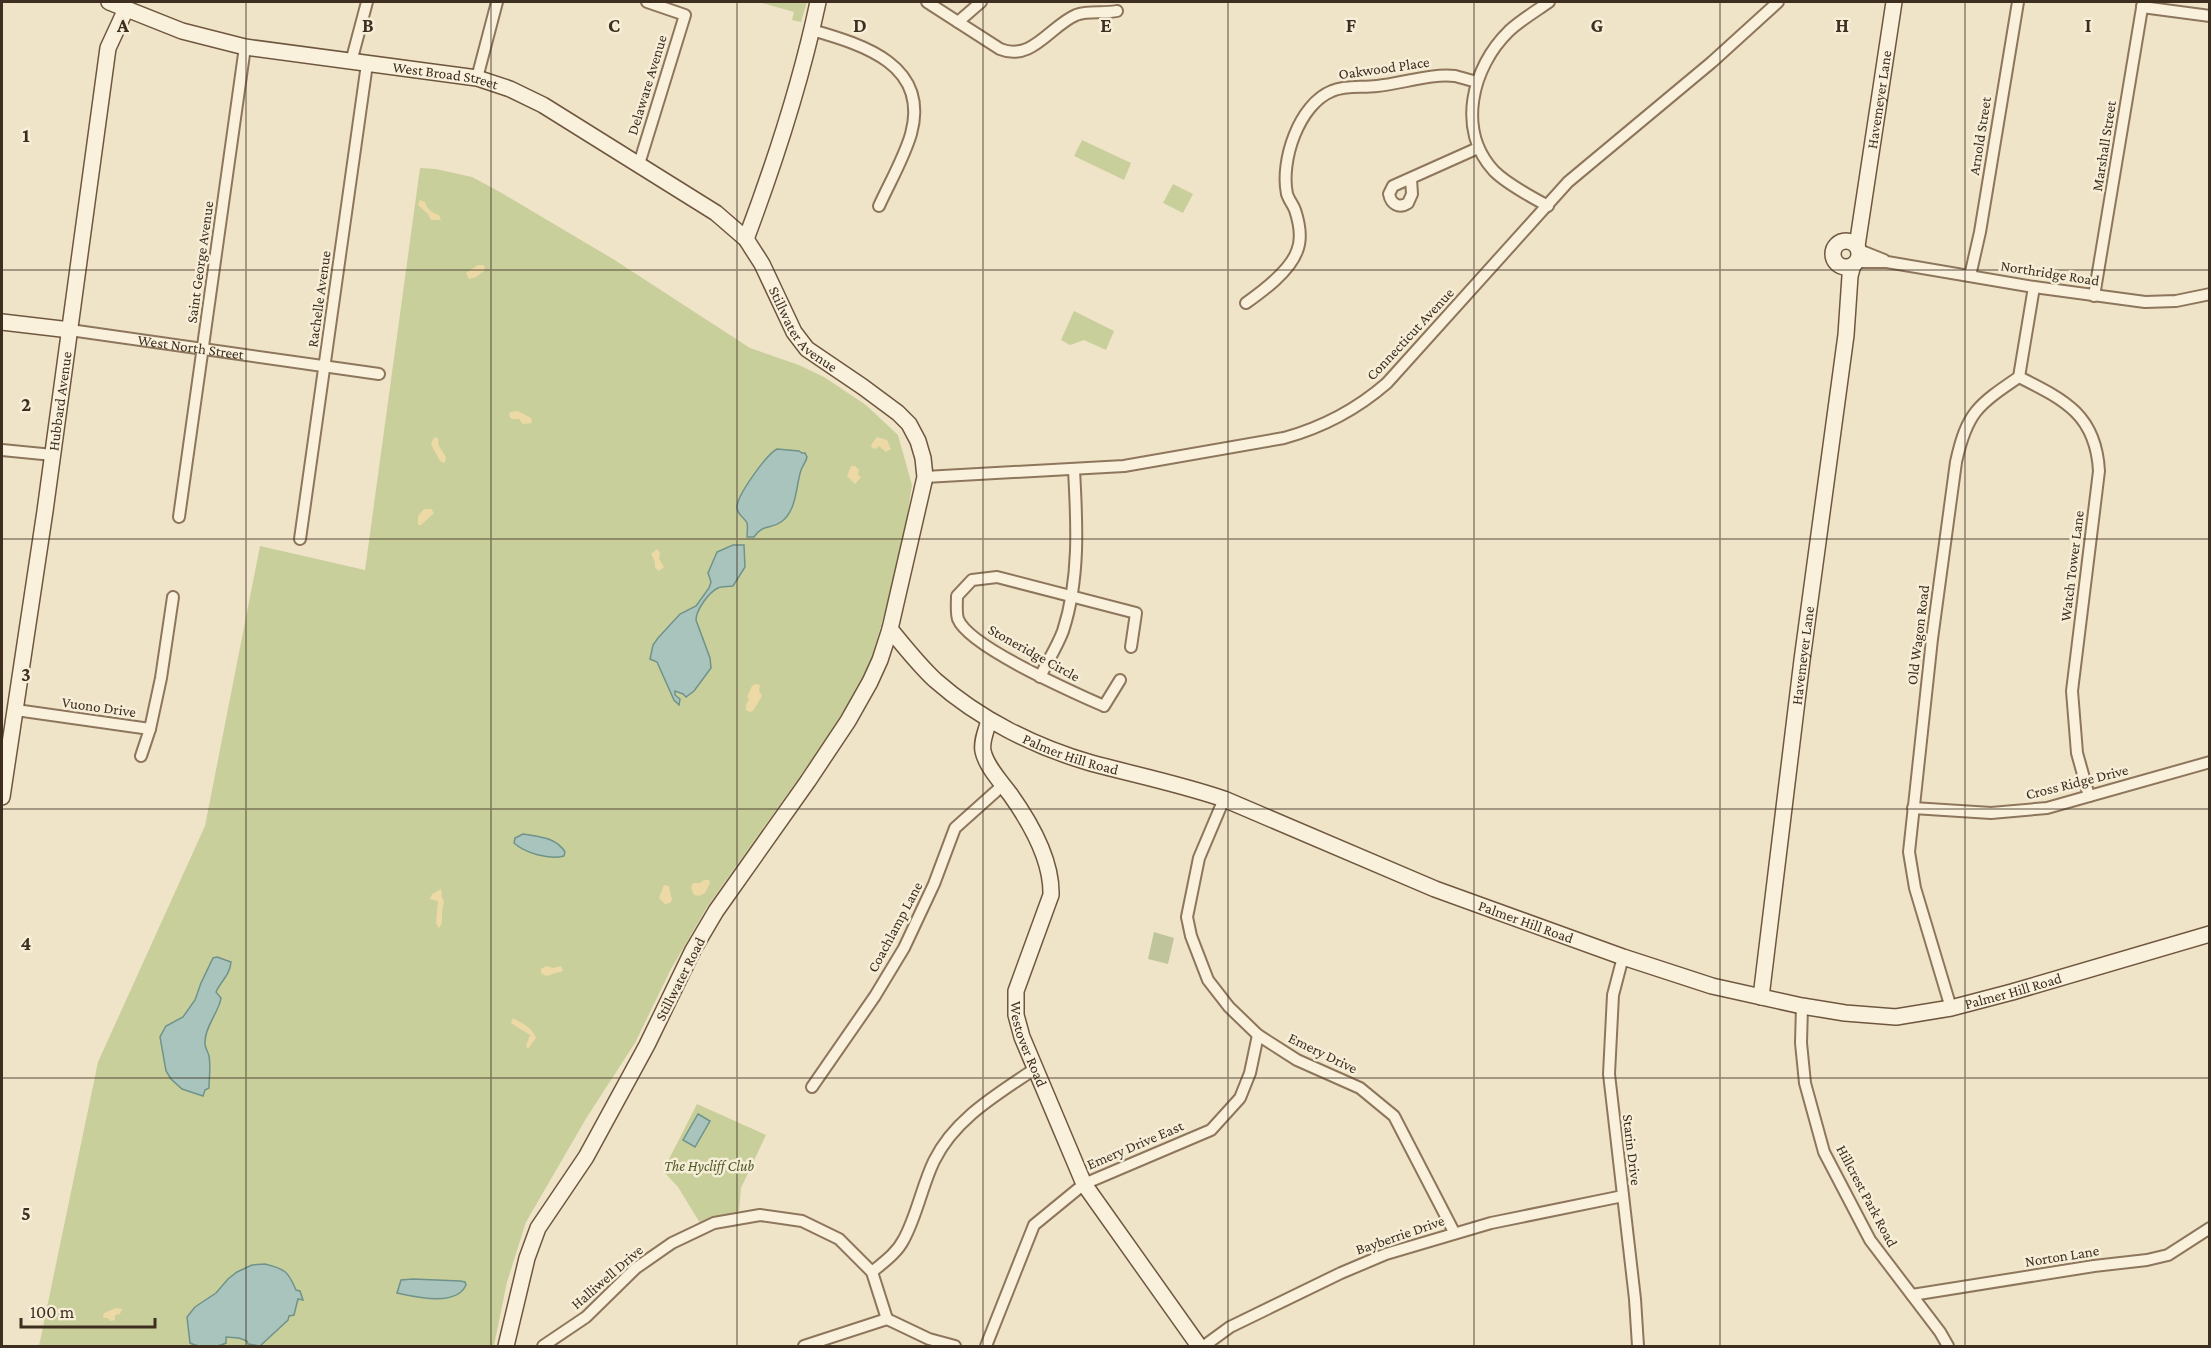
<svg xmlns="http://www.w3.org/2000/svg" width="2211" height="1348" font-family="'Crimson Pro',serif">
  <rect width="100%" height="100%" fill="#f0e4c8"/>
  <g fill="#c9cf9b">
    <polygon points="758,2 807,2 801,22 792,20 794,12"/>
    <polygon points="1082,140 1131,163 1124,180 1074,156"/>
    <polygon points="420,168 436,169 472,177 500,192 613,259 750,348 799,365 824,377 866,405 898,435 912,485 904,537 888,601 868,671 857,696 707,907 671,969 635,1043 587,1117 526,1222 507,1282 494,1346 39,1346 98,1062 205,826 260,546 365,570"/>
    <polygon points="1173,184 1193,194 1183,213 1163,203"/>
    <polygon points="1074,311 1114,331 1106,350 1084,340 1070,345 1061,340"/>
    <polygon points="697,1104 766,1135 741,1188 739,1211 700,1223 678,1187 663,1171"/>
  </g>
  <g fill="#ecd9a5">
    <path d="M420,200L425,202C427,209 432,213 439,215L441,220H431L428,214L418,205Z"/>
    <polygon points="478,265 484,265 485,270 476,277 469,279 466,273"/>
    <polygon points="518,411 531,418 532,423 523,424 519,419 512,419 509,416 510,412"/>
    <path d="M434,437L438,438L439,446L446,457L445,463L441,462C438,458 433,448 431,444Z"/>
    <polygon points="877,437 887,440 891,449 886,452 879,446 876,449 872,448 871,445"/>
    <polygon points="851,466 855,466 859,470 858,475 861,477 855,484 847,476"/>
    <polygon points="424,509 431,509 434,513 421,525 418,525 418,516"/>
    <polygon points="657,549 660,553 659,559 664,567 659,571 655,568 655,562 651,554"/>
    <polygon points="755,684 760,685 759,690 762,696 753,711 750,712 746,710 746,704 749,700 747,697 752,686"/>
    <polygon points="704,880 709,880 710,883 705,893 699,896 694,895 691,888 693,883 700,883"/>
    <polygon points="664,885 669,886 672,900 670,903 665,904 659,898"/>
    <polygon points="441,889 442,898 444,901 442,911 442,923 439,928 436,923 438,901 430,899 432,894"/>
    <polygon points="546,966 553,968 561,966 563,971 546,976 541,973 541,969"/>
    <path d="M513,1018C523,1024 532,1027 536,1038L528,1049L526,1046L530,1035L511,1023Z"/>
    <polygon points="116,1308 122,1309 120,1314 115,1315 115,1320 110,1321 108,1318 103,1318 104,1313"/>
  </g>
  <polygon fill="#bfc49a" points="1154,932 1174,938 1168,964 1148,959"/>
  <g fill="#a9c4bc" stroke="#6f938a" stroke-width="1.5">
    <path d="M777,449L799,451L802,453H805L807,457C806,462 803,465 801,470C796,485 797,511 781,522C770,530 764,523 754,537H747C747,533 748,527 747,523C744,517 737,515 737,507C737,495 767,454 777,449Z"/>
    <path d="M733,545H744L745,567L733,586C729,587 722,586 718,588C709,592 696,610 696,620L710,658L711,668L694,691L686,697L683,694L675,691V695L680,699L679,705L674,700L657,662L650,659L653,645L658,638L680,614L696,606L709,588L711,582L708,573L717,552Z"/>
    <path d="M523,834C539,837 556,837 565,852L564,856C549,860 525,853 514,843L515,838Z"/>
    <path d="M217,957L231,962C230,975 221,981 216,992L221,998C219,1012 205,1026 205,1042C204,1047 208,1051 209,1056C211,1066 209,1078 209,1088L205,1090L203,1096L182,1089L171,1079L166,1071L160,1037L166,1026L183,1017L195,1000L201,983L213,958Z"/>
    <polygon points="698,1114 710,1121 695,1147 683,1140"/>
    <path d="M265,1264C285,1269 288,1271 296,1290L300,1291L303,1300L298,1299L294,1315L289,1316L288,1320L260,1346L248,1344L247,1341L239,1338L226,1337V1343C217,1348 199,1348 190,1343L187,1317L195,1307L216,1293L228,1279L237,1272L252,1265Z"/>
    <path d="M413,1279L460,1281L465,1282L466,1285C456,1307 416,1297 397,1293L401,1280Z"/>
  </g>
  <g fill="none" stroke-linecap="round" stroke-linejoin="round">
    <defs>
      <g id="street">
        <path d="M927,2L1000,49C1032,62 1050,26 1076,15C1089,10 1103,14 1117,11"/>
        <polyline points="2142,7 2210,16"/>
        <polyline points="958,22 981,2"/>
        <path d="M812,30C864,45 930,65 911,134C904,158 890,182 879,206"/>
        <polyline points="351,62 367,2"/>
        <polyline points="477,78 497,2"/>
        <polyline points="639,164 685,15 647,2"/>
        <path d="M1411,179L1412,194L1408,203C1399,209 1391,204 1389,194L1393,186L1478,148"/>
        <path d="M1548,206C1533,198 1506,183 1494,171C1456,130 1472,67 1509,31C1521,20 1536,11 1549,2"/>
        <polyline points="1859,250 1884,260"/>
        <polyline points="1856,262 1887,262 2034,287 2145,302 2176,301 2210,294"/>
        <polyline points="1970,276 1980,232 2018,2"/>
        <polyline points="2094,296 2143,2"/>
        <path d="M1246,303C1263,291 1290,271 1297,251C1302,239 1299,222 1295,210C1293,205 1289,200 1287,194C1280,161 1299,104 1332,91C1346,85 1362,88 1377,86C1400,84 1432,73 1455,76C1462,78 1470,80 1477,82"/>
        <path id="s1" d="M70,330L379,374"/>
        <path d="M2019,377C2065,400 2096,415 2099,471L2072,691L2077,753L2089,796"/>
        <polyline points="2,450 53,455"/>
        <path d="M925,477L1124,466L1284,438C1324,427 1356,410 1387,383L1568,182L1712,62L1778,2"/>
        <polyline points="179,517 245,47"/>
        <polyline points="300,539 367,64"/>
        <path d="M1040,677C1047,662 1057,647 1063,631C1080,579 1077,523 1074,470"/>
        <path d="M1120,680L1104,706C1075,693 969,647 958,619C956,613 957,602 957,596L972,580L997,577L1136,613L1131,647"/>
        <polyline points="16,710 150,729 141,756"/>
        <polyline points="150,729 161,678 173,597"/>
        <polyline points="1224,799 1199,858 1187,917 1191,936 1208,980 1229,1007 1258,1035 1297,1060 1360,1088 1394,1116 1454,1232"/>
        <polyline points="1913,808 1991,813 2047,808 2210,762"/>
        <polyline points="1623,957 1613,995 1609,1074 1635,1299 1638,1346"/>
        <polyline points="1802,1006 1801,1043 1805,1083 1824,1152 1870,1240 1940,1332 1948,1346"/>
        <path d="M1951,1008L1915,888L1909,852L1932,639L1956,462C1967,412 1978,405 2019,377L2034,287"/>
        <polyline points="812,1087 875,996 904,948 934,884 955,828 1003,785"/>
        <path d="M872,1272C884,1262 897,1253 904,1239C917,1215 922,1186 934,1161C955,1118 998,1094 1036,1068"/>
        <polyline points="1912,1295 2094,1266 2147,1260 2168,1255 2210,1228"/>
        <polyline points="543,1346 586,1317 636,1268 672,1243 714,1223 760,1215 802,1221 839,1239 872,1272 887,1319 929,1339 955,1346"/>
        <polyline points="804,1346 887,1319"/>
        <polyline points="986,1346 1034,1225 1084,1184 1211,1130 1240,1098 1250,1073 1258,1035"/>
        <polyline points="1204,1346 1230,1327 1341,1273 1386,1254 1491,1223 1623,1196"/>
      </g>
      <g id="secondary">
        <path id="s2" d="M109,2L182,31L245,47L477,78L510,89L543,105L716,213L746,239L762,264L794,332L807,349L863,387L898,413L909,424L918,441L923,458L925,477L890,629L880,660L870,682L848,721L808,781L716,911L693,950L647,1045L586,1157L538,1228L527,1258L506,1346"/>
        <path d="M746,239C775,162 801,82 818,2"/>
        <circle cx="1846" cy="254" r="13"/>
        <path id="s3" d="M1857,246L1894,2"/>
        <polyline points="2,322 70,330"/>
        <path id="s4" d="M890,629C904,646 918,664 935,680C979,719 1035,747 1091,763C1136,775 1180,784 1224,799L1435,889L1623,957L1712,986L1802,1006L1845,1013L1896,1017L1951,1008L2012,992L2210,934"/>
        <path id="s5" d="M989,720C987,729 981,741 983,751C986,766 1001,782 1010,794C1030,822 1052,860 1051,895L1016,991V1015L1022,1037L1084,1184L1199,1346"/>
        <path id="s6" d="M2,797L45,511L108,48L126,9"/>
        <path id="s7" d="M1761,997L1802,660L1846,335L1850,276L1853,265"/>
      </g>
    </defs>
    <use href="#street" stroke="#8d765c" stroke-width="14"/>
    <use href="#secondary" stroke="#6f573f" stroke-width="18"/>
    <use href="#street" stroke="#faf1dc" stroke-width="10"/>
    <use href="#secondary" stroke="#faf1dc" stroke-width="15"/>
  </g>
  <path fill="none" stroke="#3d2e20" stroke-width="1.5" stroke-opacity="0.55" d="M246,2V1346M491,2V1346M737,2V1346M983,2V1346M1228,2V1346M1474,2V1346M1720,2V1346M1965,2V1346M2,270H2210M2,539H2210M2,809H2210M2,1078H2210"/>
  <g text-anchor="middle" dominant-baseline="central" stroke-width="5" stroke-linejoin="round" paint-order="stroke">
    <g font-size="15" fill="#3d2e20" stroke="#f7eed8">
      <text transform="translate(1384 68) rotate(-8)">Oakwood Place</text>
      <text stroke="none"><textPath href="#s2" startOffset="346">West Broad Street</textPath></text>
      <text transform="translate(647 85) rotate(-73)">Delaware Avenue</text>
      <text stroke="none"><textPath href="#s3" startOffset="148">Havemeyer Lane</textPath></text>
      <text transform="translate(1980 136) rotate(-81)">Arnold Street</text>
      <text transform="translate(2104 146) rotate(-81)">Marshall Street</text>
      <text transform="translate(200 262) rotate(-82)">Saint George Avenue</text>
      <text transform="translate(2050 273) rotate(9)">Northridge Road</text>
      <text transform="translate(319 299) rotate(-82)">Rachelle Avenue</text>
      <text stroke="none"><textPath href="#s2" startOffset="801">Stillwater Avenue</textPath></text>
      <text transform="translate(1410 334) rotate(-47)">Connecticut Avenue</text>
      <text stroke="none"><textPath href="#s1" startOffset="122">West North Street</textPath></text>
      <text stroke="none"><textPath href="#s6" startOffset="400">Hubbard Avenue</textPath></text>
      <text transform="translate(2072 566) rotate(-83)">Watch Tower Lane</text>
      <text transform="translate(1918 635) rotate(-83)">Old Wagon Road</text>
      <text transform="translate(1034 653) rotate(29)">Stoneridge Circle</text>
      <text stroke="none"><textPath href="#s7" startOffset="344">Havemeyer Lane</textPath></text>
      <text transform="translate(99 707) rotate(8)">Vuono Drive</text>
      <text stroke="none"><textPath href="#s4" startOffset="224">Palmer Hill Road</textPath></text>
      <text transform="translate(2077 782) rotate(-14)">Cross Ridge Drive</text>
      <text stroke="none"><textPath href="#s4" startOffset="710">Palmer Hill Road</textPath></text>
      <text transform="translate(895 927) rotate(-62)">Coachlamp Lane</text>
      <text transform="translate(680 979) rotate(-63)">Stillwater Road</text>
      <text stroke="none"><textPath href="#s4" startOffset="1214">Palmer Hill Road</textPath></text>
      <text stroke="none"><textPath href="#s5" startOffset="351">Westover Road</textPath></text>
      <text transform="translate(1323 1053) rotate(26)">Emery Drive</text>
      <text transform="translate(1135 1145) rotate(-23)">Emery Drive East</text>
      <text transform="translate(1632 1150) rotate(83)">Starin Drive</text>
      <text transform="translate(1867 1196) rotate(62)">Hillcrest Park Road</text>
      <text transform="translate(1400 1235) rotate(-19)">Bayberrie Drive</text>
      <text transform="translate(2062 1256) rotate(-9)">Norton Lane</text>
      <text transform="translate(607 1277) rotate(-41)">Halliwell Drive</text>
    </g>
    <g font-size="15" font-style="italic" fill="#4d5a26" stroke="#f7eed8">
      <text x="709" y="1166">The Hycliff Club</text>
    </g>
  </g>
  <g font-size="20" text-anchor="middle" font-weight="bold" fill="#3d2e20" stroke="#f7eed8" stroke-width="5" stroke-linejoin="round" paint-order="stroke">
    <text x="123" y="32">A</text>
    <text x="368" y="32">B</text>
    <text x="614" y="32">C</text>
    <text x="860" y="32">D</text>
    <text x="1106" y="32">E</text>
    <text x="1351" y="32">F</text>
    <text x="1597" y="32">G</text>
    <text x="1842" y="32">H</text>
    <text x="2088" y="32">I</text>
    <text x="26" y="142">1</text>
    <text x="26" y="411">2</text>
    <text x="26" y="681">3</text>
    <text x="26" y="950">4</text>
    <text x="26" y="1220">5</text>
  </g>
  <rect width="2211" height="1348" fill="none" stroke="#3d2e20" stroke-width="6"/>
  <path d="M21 1318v9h134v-9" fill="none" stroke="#3d2e20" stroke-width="3"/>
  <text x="30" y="1318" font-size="18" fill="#3d2e20" stroke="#f7eed8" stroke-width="4.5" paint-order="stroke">100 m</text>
</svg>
